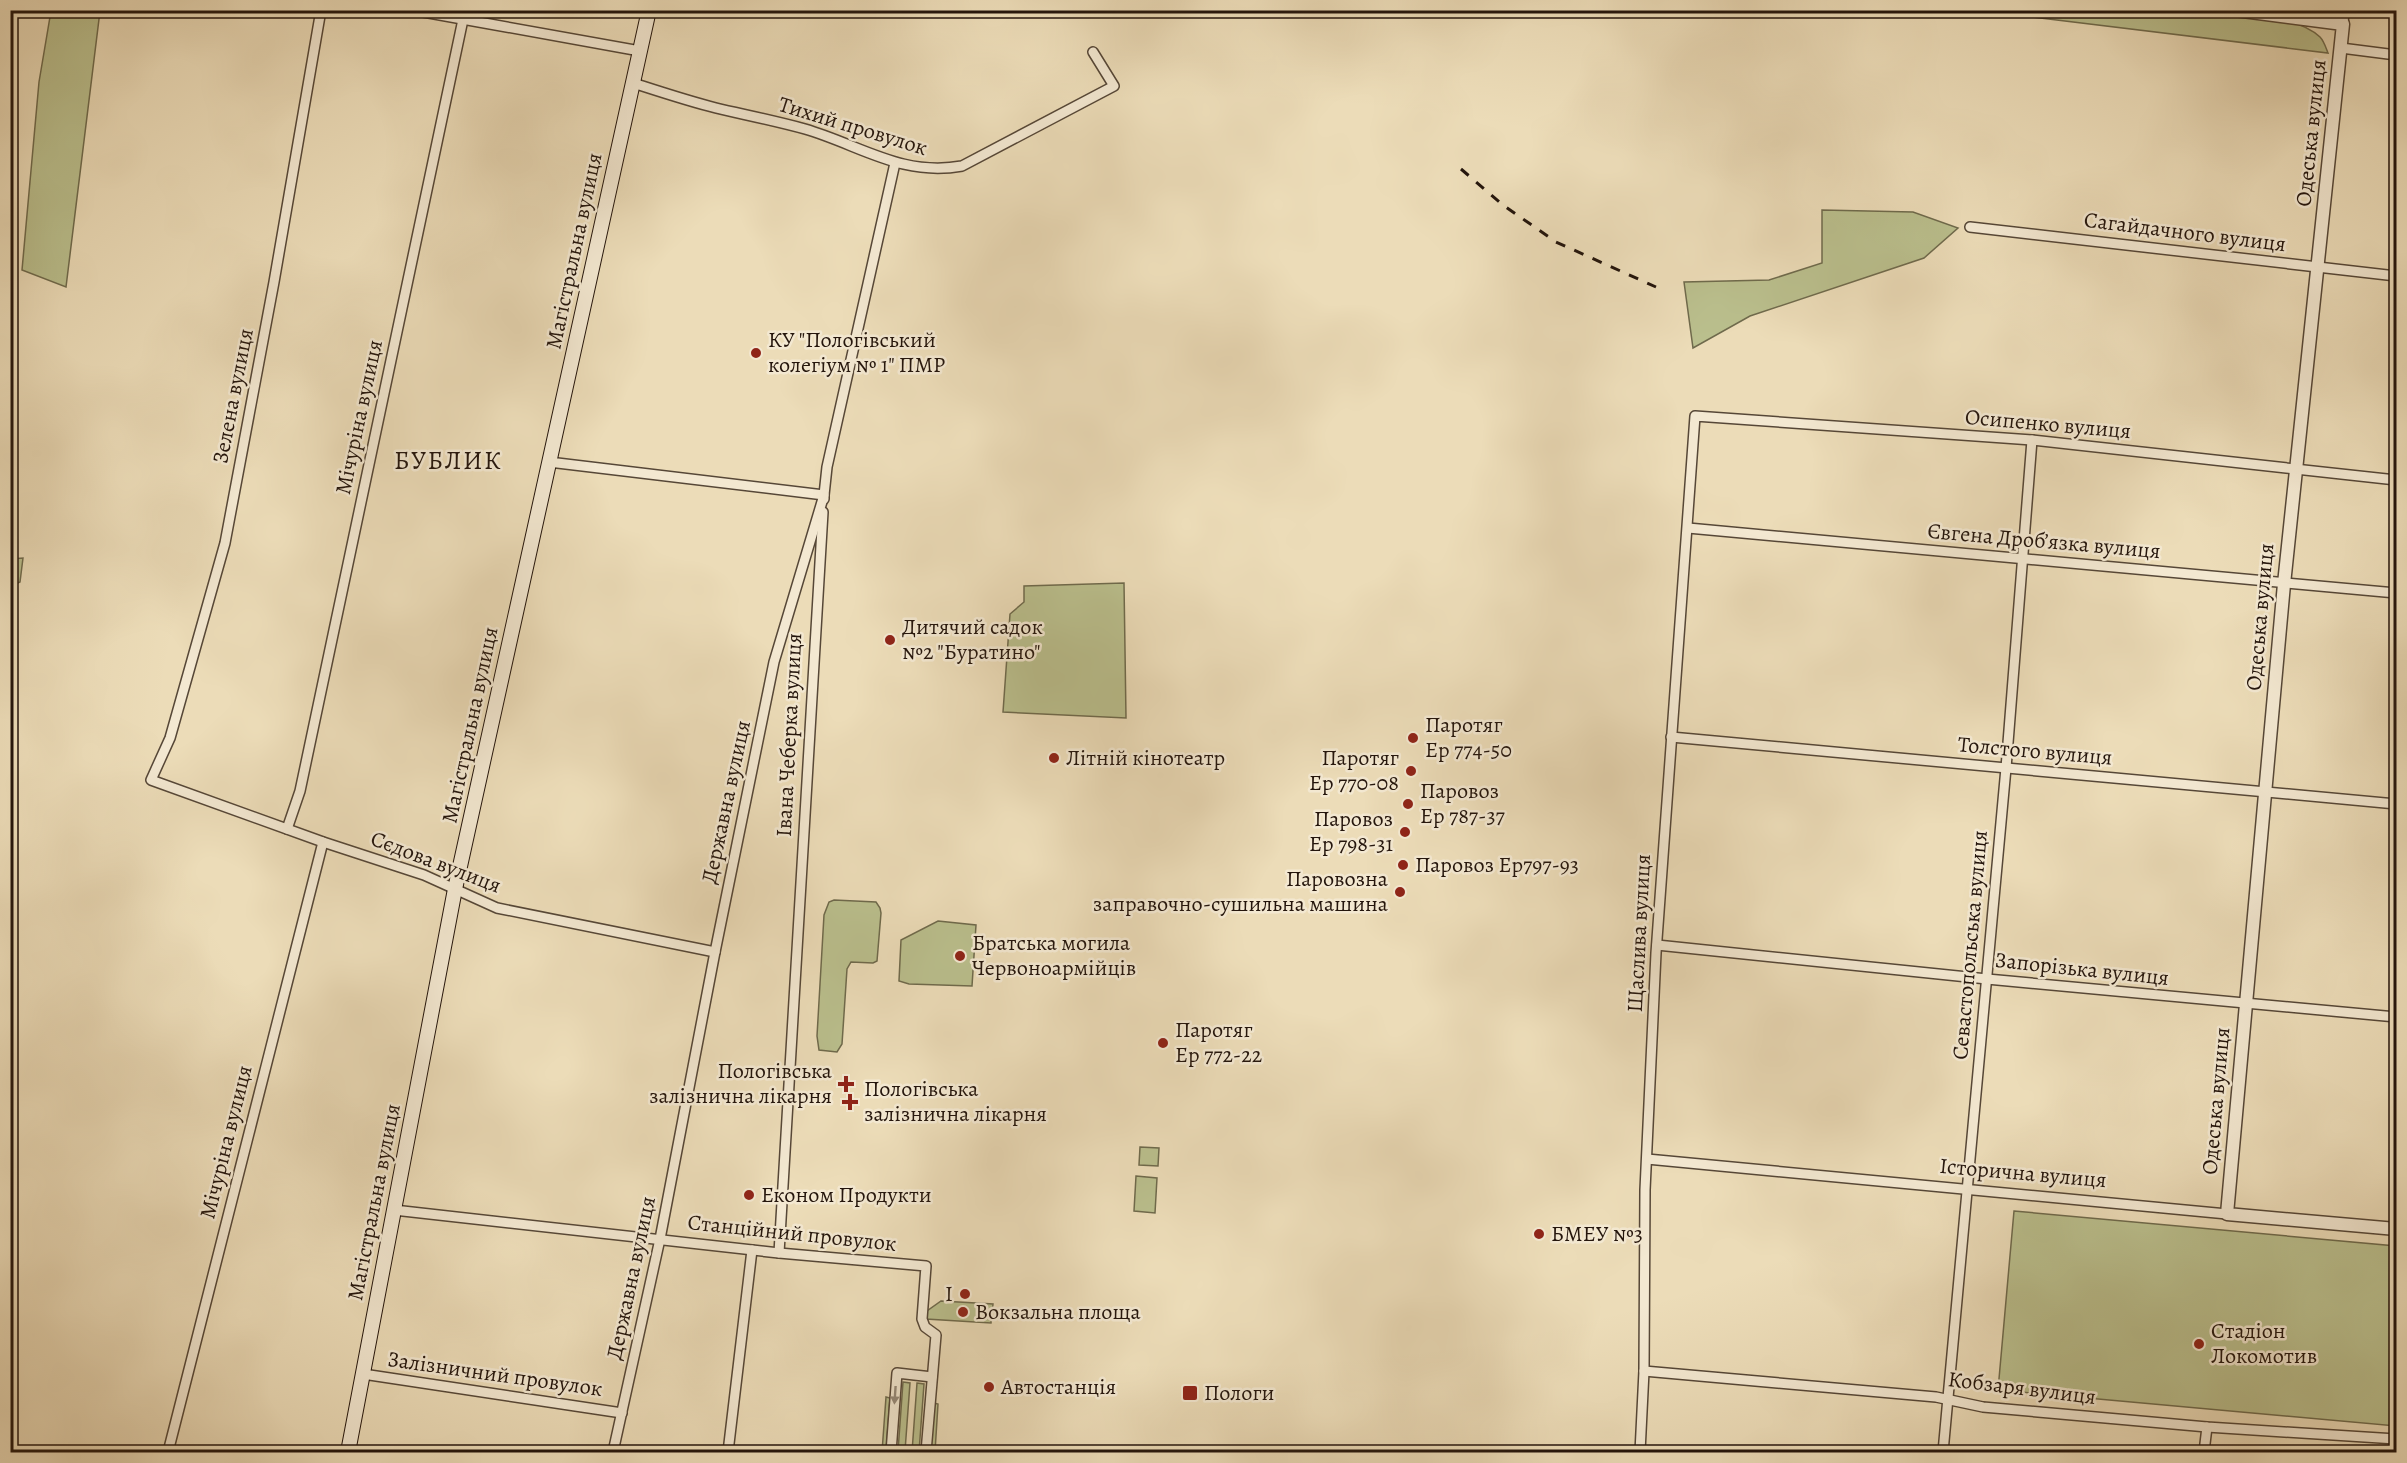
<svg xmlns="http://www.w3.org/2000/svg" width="2407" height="1463" font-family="Alegreya,serif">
  <rect width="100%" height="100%" fill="#ecdcb8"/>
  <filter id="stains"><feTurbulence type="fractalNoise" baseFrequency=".00333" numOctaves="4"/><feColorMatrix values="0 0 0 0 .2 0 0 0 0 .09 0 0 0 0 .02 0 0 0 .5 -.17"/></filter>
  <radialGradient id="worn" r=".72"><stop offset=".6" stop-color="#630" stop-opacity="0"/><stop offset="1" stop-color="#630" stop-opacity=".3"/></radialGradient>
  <g fill="#babf8d" stroke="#6f6a4c" stroke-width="1.5">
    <path d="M2184,10C2220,13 2293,11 2320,37C2324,41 2326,48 2328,53L1983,11Z"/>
    <polygon points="51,11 100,11 66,287 22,270 39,82"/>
    <polygon points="1822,210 1913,212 1958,228 1924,258 1750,316 1693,348 1684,282 1769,280 1822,263"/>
    <polygon points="23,558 20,582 11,586 11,559"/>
    <polygon points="1124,583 1126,718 1003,712 1010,614 1024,602 1024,586"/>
    <polygon points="834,900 876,902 880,908 881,913 877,961 873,963 851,962 847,969 842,1044 837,1052 819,1050 817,1036 824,915 829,902"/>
    <polygon points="938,921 976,925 972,986 909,984 899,981 901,940"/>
    <polygon points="1140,1147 1159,1148 1158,1166 1139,1165"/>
    <polygon points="1136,1176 1157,1178 1155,1213 1134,1211"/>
    <polygon points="2014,1211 2396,1246 2396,1426 1998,1390"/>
    <polygon points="941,1301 993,1304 991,1323 926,1319 927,1311"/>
    <polygon points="903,1382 910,1383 905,1451 898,1451"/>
    <polygon points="917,1383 924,1384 919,1452 912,1452"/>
    <polygon points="886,1397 890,1398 886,1452 882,1452"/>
    <polygon points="934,1403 938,1404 935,1452 930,1452"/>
  </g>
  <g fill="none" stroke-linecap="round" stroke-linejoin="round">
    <defs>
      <g id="minor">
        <polyline points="321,10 274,282 225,543 170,738 151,780 323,842 424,875 497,908 715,952"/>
        <polyline points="412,10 640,51"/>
        <polyline points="2343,24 2344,10"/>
        <polyline points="2341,48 2396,55"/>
        <path d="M633,83C661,92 688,101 716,108C746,115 776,121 805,129C860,145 902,177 962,166L1114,86L1093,52"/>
        <polyline points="1970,227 2396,276"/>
        <polyline points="549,462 824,495 824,499"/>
        <polyline points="1688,528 2396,593"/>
        <polyline points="1671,737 2396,804"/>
        <polyline points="287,829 300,791 465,10"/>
        <polyline points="1657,945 1987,979 2396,1017"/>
        <polyline points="1647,1159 2227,1214"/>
        <polyline points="394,1210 779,1253 926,1266 922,1319 925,1327 936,1335 926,1452"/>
        <polyline points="779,1253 823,512"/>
        <polyline points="1644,1371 1936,1397 1983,1407 2207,1427 2396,1439"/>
        <polyline points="363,1374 622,1413"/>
        <polyline points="168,1452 323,842"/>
        <polyline points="613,1452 660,1239 715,952 774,662 824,495 827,467 895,163"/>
        <polyline points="728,1452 752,1250"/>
        <polyline points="891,1452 897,1373 932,1377"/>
        <polyline points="1640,1452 1644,1371 1645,1190 1656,953 1695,416 2032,440 2396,480"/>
        <polyline points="1943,1452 2006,768 2032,440"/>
        <polyline points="2204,1452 2207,1427"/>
      </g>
      <polyline id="tertiary" points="2235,10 2343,24 2284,584 2227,1214 2396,1229"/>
      <polyline id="secondary" points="348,1452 455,889 649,10"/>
    </defs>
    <use href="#minor" stroke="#564737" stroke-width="12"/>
    <use href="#tertiary" stroke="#564737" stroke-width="15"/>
    <use href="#secondary" stroke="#24150c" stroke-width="16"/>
    <use href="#minor" stroke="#f3e8d1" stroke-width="9"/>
    <use href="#tertiary" stroke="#f3e8d1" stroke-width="12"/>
    <use href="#secondary" stroke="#f3e8d1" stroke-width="14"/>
    <polyline stroke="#24150c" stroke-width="3" stroke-dasharray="10 10" stroke-linecap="butt" points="1461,169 1503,205 1556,242 1656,287"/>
  </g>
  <defs><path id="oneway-solid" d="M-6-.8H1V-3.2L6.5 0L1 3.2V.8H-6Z" transform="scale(1.5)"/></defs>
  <use fill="#968978" href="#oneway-solid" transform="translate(895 1395) rotate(94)"/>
  <g fill="#8f2418" stroke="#f3e8d1" stroke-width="2">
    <circle cx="756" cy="353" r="6"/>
    <circle cx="890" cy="640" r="6"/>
    <circle cx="1413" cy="738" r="6"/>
    <circle cx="1054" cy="758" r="6"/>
    <circle cx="1411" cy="771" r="6"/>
    <circle cx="1408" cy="804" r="6"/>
    <circle cx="1405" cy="832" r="6"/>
    <circle cx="1403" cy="865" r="6"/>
    <circle cx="1400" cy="892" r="6"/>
    <circle cx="960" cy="956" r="6"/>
    <circle cx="1163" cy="1043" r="6"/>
    <path d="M843 1075h6v6h6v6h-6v6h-6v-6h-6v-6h6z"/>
    <path d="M847 1093h6v6h6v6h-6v6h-6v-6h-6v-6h6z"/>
    <circle cx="749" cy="1195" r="6"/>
    <circle cx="1539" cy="1234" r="6"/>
    <circle cx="965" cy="1294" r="6"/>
    <circle cx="963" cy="1312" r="6"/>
    <circle cx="2199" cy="1344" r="6"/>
    <circle cx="989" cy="1387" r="6"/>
    <rect x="1182" y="1385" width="16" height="16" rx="3"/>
  </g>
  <g text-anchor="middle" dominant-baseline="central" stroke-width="5" stroke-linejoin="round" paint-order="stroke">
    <g font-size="22" fill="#24150c" stroke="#f3e8d1">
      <text transform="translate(853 126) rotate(17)">Тихий провулок</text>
      <text transform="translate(2311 133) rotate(-84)">Одеська вулиця</text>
      <text transform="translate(2185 232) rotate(7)">Сагайдачного вулиця</text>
      <text transform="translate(574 251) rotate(-78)">Магістральна вулиця</text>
      <text transform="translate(233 396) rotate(-79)">Зелена вулиця</text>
      <text transform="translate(359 417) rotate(-78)">Мічуріна вулиця</text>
      <text transform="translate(2048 424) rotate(5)">Осипенко вулиця</text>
      <text transform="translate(2044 541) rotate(5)">Євгена Дроб’язка вулиця</text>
      <text transform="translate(2260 617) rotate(-85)">Одеська вулиця</text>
      <text transform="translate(470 725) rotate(-78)">Магістральна вулиця</text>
      <text transform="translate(789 735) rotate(-87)">Івана Чеберка вулиця</text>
      <text transform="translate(2035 751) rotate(5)">Толстого вулиця</text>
      <text transform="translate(726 802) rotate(-78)">Державна вулиця</text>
      <text transform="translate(436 862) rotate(21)">Сєдова вулиця</text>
      <text transform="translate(1639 933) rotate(-87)">Щаслива вулиця</text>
      <text transform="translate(1970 945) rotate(-85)">Севастопольська вулиця</text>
      <text transform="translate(2082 969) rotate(6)">Запорізька вулиця</text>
      <text transform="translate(2216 1101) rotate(-85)">Одеська вулиця</text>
      <text transform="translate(226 1142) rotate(-76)">Мічуріна вулиця</text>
      <text transform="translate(2023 1173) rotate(5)">Історична вулиця</text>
      <text transform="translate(374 1202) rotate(-79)">Магістральна вулиця</text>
      <text transform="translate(792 1233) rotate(6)">Станційний провулок</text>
      <text transform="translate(631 1278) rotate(-78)">Державна вулиця</text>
      <text transform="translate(495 1374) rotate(8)">Залізничний провулок</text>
      <text transform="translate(2022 1388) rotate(7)">Кобзаря вулиця</text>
    </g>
    <g font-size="22" fill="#24150c" stroke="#f3e8d1" text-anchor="start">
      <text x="768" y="340">КУ "Пологівський<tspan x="768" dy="25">колегіум № 1" ПМР</tspan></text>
      <text x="902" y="627">Дитячий садок<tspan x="902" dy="25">№2 "Буратино"</tspan></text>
      <text x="1425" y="725">Паротяг<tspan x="1425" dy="25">Ер 774-50</tspan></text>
      <text x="1066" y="758">Літній кінотеатр</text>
      <text x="1399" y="758" text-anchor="end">Паротяг<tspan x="1399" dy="25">Ер 770-08</tspan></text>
      <text x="1420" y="791">Паровоз<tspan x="1420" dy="25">Ер 787-37</tspan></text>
      <text x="1393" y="819" text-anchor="end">Паровоз<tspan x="1393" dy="25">Ер 798-31</tspan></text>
      <text x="1415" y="865">Паровоз Ер797-93</text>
      <text x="1388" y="879" text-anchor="end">Паровозна<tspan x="1388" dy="25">заправочно-сушильна машина</tspan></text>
      <text x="972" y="943">Братська могила<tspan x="972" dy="25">Червоноармійців</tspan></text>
      <text x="1175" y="1030">Паротяг<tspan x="1175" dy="25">Ер 772-22</tspan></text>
      <text x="832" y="1071" text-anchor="end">Пологiвська<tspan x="832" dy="25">залiзнична лiкарня</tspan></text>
      <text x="864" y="1089">Пологівська<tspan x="864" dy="25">залізнична лікарня</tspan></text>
      <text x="761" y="1195">Економ Продукти</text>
      <text x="1551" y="1234">БМЕУ №3</text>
      <text x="953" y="1294" text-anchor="end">І</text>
      <text x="975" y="1312">Вокзальна площа</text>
      <text x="2211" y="1331">Стадіон<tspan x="2211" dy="25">Локомотив</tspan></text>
      <text x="1001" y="1387">Автостанція</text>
      <text x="1204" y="1393">Пологи</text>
    </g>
    <g font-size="26" letter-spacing="1.5" fill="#24150c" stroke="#f3e8d1">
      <text x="448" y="460">БУБЛИК</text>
    </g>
  </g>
  <rect width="2407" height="1463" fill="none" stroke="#ecdcb8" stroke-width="36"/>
  <rect x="12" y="12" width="2383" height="1439" fill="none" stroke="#24150c" stroke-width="3"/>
  <rect x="18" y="18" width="2371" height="1427" fill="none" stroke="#24150c" stroke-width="1.5"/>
  <rect width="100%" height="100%" filter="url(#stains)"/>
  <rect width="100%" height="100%" fill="url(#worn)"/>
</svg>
